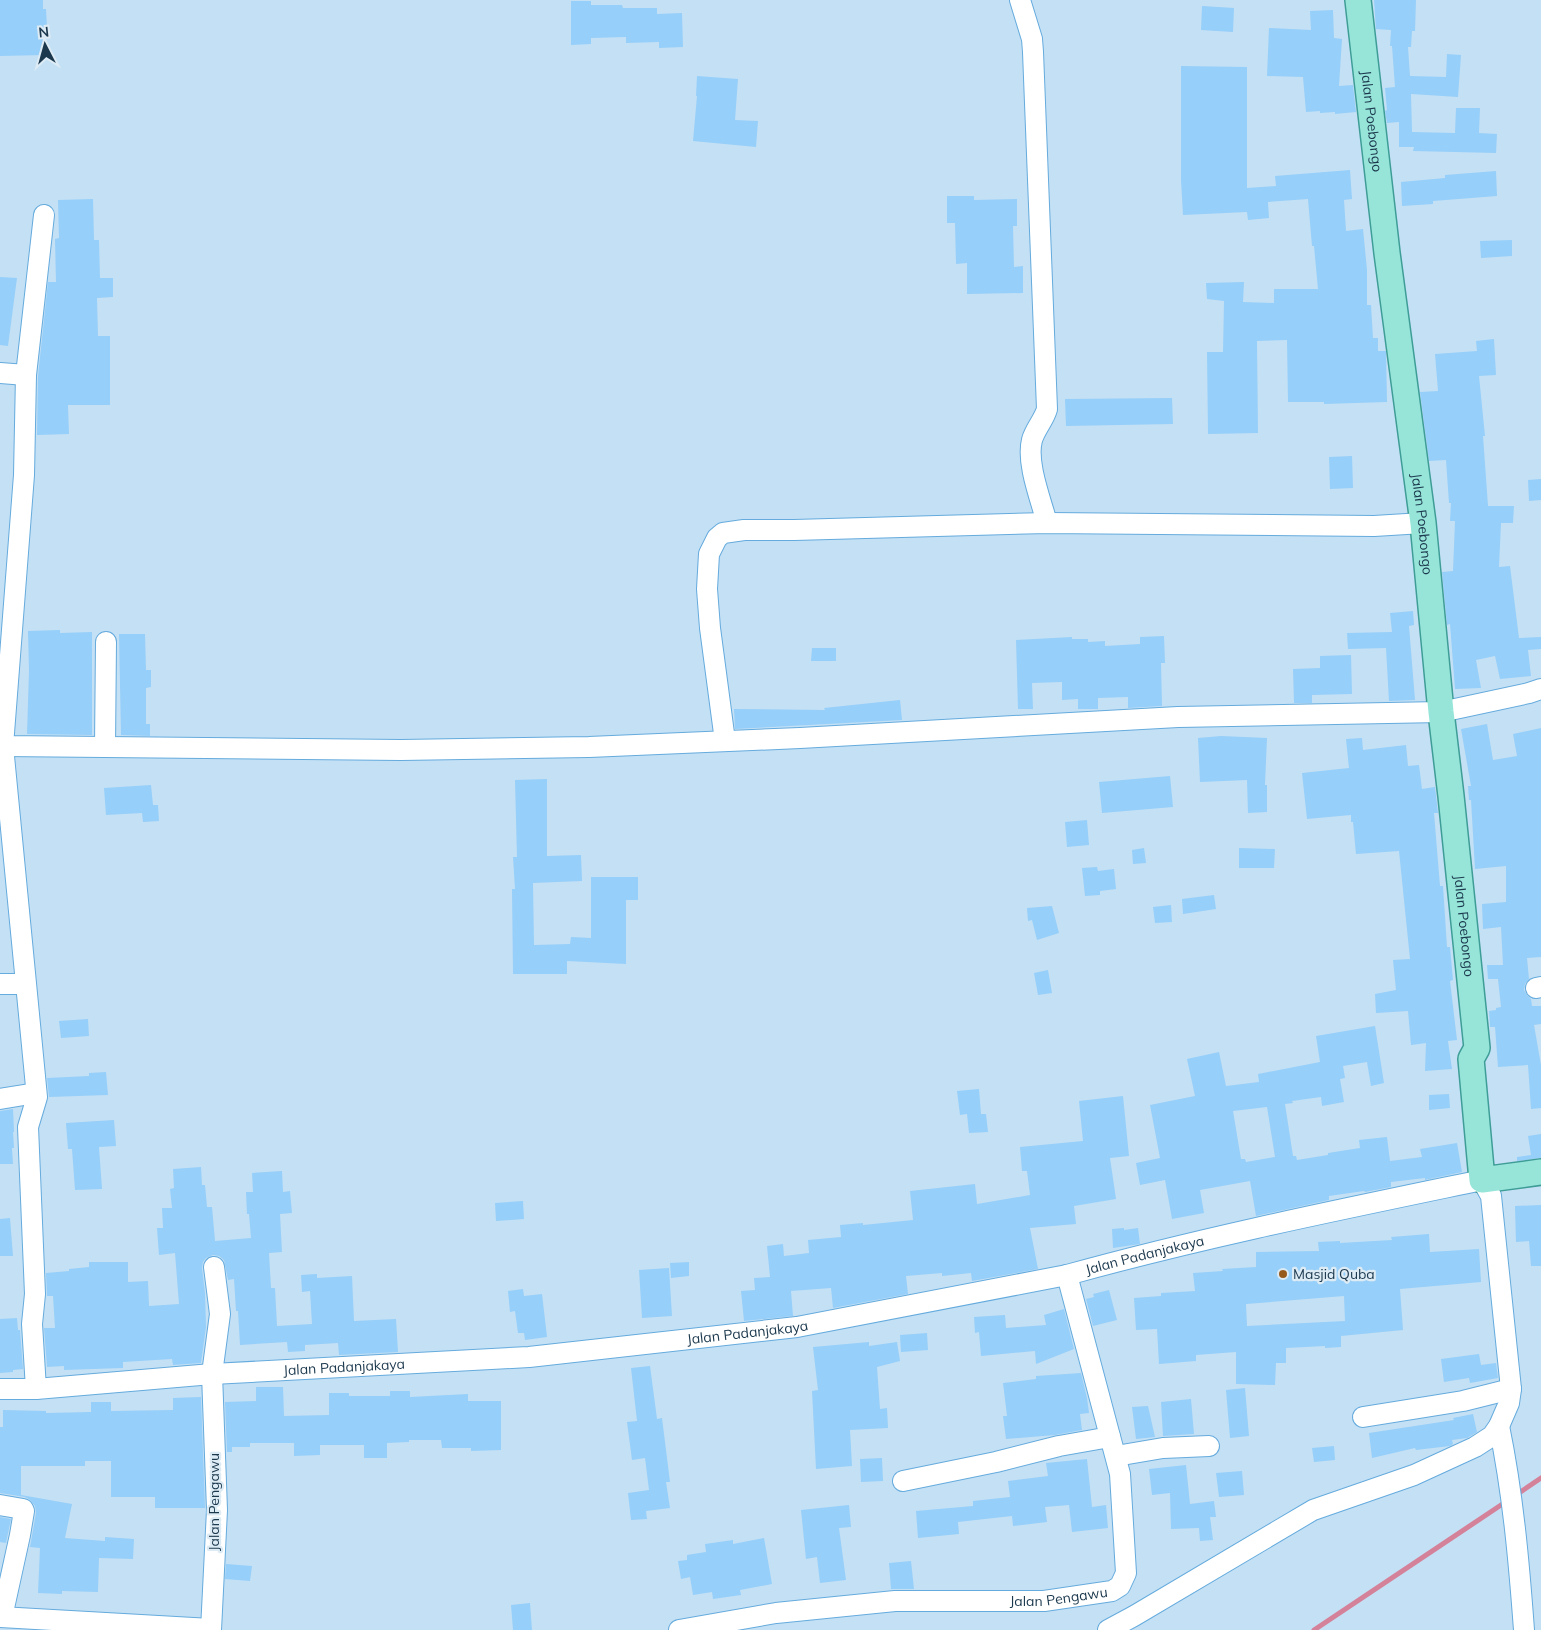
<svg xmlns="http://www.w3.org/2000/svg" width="1541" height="1630" font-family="Mulish,sans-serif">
  <rect width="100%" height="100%" fill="#c4e0f5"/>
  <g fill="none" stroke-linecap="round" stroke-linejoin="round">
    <g stroke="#d4829a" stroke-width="5">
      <polyline points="1516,1495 1541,1478"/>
      <polyline points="1314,1630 1507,1501"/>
    </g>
  </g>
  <g fill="#96cff9" fill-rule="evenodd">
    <polygon points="0,0 43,0 43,9 46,9 47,28 44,29 44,55 0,56"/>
    <polygon points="1374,0 1416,0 1415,31 1412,31 1411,47 1408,47 1410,76 1446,77 1447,54 1461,55 1458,97 1411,94 1412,132 1455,133 1456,108 1480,108 1479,133 1497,134 1496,153 1413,151 1414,147 1399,147 1399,122 1387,123 1385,111 1387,110 1385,88 1395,87 1392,46 1390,46 1391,30 1376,29"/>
    <polygon points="571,1 591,1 591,5 622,5 623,8 657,8 657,14 682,13 683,47 659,48 659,42 626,43 626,37 591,38 591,44 571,45"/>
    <polygon points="1202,6 1234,8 1233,32 1201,30"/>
    <polygon points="1333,10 1334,38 1342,39 1339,86 1353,85 1356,112 1335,114 1335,112 1320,113 1320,111 1306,112 1303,77 1267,76 1269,28 1311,30 1310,11"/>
    <polygon points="1181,66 1247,67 1247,188 1276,186 1275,176 1350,170 1352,199 1344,200 1346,231 1363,229 1367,270 1367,305 1371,305 1373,338 1378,338 1378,351 1386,351 1387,402 1324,404 1324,402 1288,402 1287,340 1257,341 1258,433 1208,434 1207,352 1223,352 1224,301 1207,299 1206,283 1244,282 1243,302 1274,303 1274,289 1318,289 1314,246 1312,246 1308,199 1268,202 1269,218 1248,220 1247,212 1183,215 1181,180"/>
    <polygon points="697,76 738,79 735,120 758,121 756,147 693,141 697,96 696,96"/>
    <polygon points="1496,171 1497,196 1433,201 1433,204 1402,206 1401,182 1445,178 1445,175"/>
    <polygon points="947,196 974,196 974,200 1017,199 1017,226 1013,226 1014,267 1023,266 1023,293 967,294 967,263 956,264 955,223 947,223"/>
    <polygon points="93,199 94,240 99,240 100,278 113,278 113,297 97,298 98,336 110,336 110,405 68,405 69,434 37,435 38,376 48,282 56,282 55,239 59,238 58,200"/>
    <polygon points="1512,240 1512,256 1481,258 1480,241"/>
    <polygon points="0,277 17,278 8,346 0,345"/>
    <polygon points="1494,339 1496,375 1479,376 1485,436 1483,436 1488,506 1514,506 1513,523 1501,523 1499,567 1510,566 1519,638 1541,637 1541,649 1528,650 1531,676 1500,679 1495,656 1476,660 1481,688 1455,689 1450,624 1447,625 1442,572 1453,571 1455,521 1450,521 1451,503 1449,503 1446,460 1429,461 1420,392 1438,391 1435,354 1477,351 1476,341"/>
    <polygon points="1172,398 1173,424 1066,426 1065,399"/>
    <polygon points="1352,456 1353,488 1330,489 1329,457"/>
    <polygon points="1541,479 1541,500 1529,501 1528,480"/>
    <polygon points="1413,611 1414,625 1409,626 1415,700 1389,701 1386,648 1348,649 1347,633 1392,632 1390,613"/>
    <polygon points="60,630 60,633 92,632 92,735 27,734 29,671 28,631"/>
    <polygon points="119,634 145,634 146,670 151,670 151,687 146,688 146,724 150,724 150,736 121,735"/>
    <polygon points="1164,636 1165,663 1161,663 1162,706 1128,708 1128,697 1098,698 1098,709 1078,709 1078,699 1062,700 1062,682 1032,683 1033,709 1018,709 1016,640 1072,637 1072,639 1088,639 1088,642 1105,641 1105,646 1140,644 1140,637"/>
    <polygon points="812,648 836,648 836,661 811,661"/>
    <polygon points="1351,655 1352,694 1312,695 1312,703 1294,703 1293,669 1320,668 1320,656"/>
    <polygon points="900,700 902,720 735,729 734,709 825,710 824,708"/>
    <polygon points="1487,724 1493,760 1517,756 1513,734 1541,728 1541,957 1527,958 1529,979 1525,984 1524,990 1527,995 1531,999 1532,1006 1541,1006 1541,1024 1534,1025 1541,1065 1541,1108 1531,1109 1528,1065 1498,1067 1495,1027 1490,1027 1489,1011 1496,1010 1496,1008 1501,1007 1498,979 1488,979 1487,965 1503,965 1501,927 1483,929 1482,904 1506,902 1506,866 1475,869 1471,800 1469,800 1468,786 1471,786 1461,729"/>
    <polygon points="1221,736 1267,738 1265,785 1267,785 1267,812 1248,813 1247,780 1200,782 1198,738"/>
    <polygon points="1362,738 1363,750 1406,745 1408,766 1419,765 1422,789 1435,787 1438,813 1434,813 1440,886 1443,886 1447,947 1450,947 1453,980 1450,981 1457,1040 1448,1041 1452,1069 1425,1071 1426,1043 1411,1045 1408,1011 1376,1013 1375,994 1396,990 1393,960 1410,959 1399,851 1356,854 1353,822 1351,822 1351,815 1307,819 1302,773 1349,768 1346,739"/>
    <polygon points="1170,776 1173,807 1102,813 1099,782"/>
    <polygon points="547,779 547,856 581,855 582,881 533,883 534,945 570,944 571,937 591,938 591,877 638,877 638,900 626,900 626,964 567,961 567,974 513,974 512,889 515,889 513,857 517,857 515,780"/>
    <polygon points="151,785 153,805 158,805 159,821 143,822 142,813 106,815 104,788"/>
    <polygon points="1087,820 1089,845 1067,847 1065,822"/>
    <polygon points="1144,848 1146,863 1133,864 1132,850"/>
    <polygon points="1239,848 1275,849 1274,868 1239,868"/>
    <polygon points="1097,867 1098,871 1114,869 1116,889 1100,891 1100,895 1085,896 1082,868"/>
    <polygon points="1214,895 1216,909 1183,914 1182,899"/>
    <polygon points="1171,905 1172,922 1155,923 1153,907"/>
    <polygon points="1052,906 1059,933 1037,940 1032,920 1028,921 1027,908"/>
    <polygon points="1048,970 1052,993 1038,995 1034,973"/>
    <polygon points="88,1019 89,1036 61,1038 59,1021"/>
    <path d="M1375,1026L1384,1083L1371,1086L1367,1062L1343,1066L1345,1078L1340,1079L1344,1102L1322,1106L1321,1097L1292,1101L1293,1103L1285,1104L1293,1156H1296L1297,1160L1328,1155V1153L1360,1148L1359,1140L1387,1137L1390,1161L1422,1157L1420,1149L1457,1143L1462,1172L1425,1180V1178L1391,1182V1187L1365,1192L1364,1191L1329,1196V1200L1256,1216L1250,1181L1200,1190L1204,1213L1172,1219L1165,1180L1140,1185L1136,1163L1160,1158L1150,1105L1195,1096L1187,1059L1219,1052L1226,1086L1259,1082L1258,1074L1320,1062L1316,1036ZM1267,1107L1275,1157L1246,1162L1245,1159H1241L1233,1111Z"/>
    <polygon points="106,1072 108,1095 49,1097 47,1078 89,1076 89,1073"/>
    <polygon points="979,1089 981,1114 986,1114 988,1132 969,1133 967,1114 960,1115 957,1091"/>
    <polygon points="1449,1094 1450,1108 1429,1110 1429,1095"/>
    <polygon points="1123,1096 1129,1156 1110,1158 1116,1199 1074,1206 1076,1224 1030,1228 1038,1269 972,1281 971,1273 942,1276 942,1273 906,1276 908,1294 833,1308 831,1288 791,1291 793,1316 744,1321 741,1291 755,1290 754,1278 770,1277 767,1246 783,1244 784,1256 809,1253 808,1240 841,1237 840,1225 863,1223 863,1225 913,1220 910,1191 975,1184 977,1204 1030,1195 1027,1171 1022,1171 1020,1147 1083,1141 1079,1101"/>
    <polygon points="13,1109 14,1132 13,1132 14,1148 12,1148 13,1164 0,1164 0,1111"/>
    <polygon points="114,1120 116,1146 99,1147 102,1189 75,1190 72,1149 68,1149 66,1123"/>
    <polygon points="1541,1134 1541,1158 1517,1161 1517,1157 1531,1155 1528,1136"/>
    <polygon points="201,1167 202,1185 205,1185 207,1207 212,1207 215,1241 251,1238 249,1214 247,1214 246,1192 253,1192 252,1173 282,1171 283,1192 290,1191 292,1213 280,1214 282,1252 269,1253 271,1288 275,1288 277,1326 312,1324 310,1291 302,1292 301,1275 317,1274 317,1278 352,1276 354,1321 396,1319 398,1352 339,1355 338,1343 305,1345 305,1351 288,1352 287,1342 240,1345 238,1311 236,1311 234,1279 228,1280 224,1260 219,1256 213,1255 206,1258 203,1262 202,1268 205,1293 206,1327 201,1363 173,1365 172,1359 123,1362 123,1368 64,1370 64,1366 47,1367 44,1328 55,1328 53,1296 47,1296 46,1273 69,1271 69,1269 89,1267 89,1262 128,1262 128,1282 148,1281 149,1306 179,1304 175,1253 159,1255 157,1228 163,1228 162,1208 172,1208 170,1189 174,1188 173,1169"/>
    <polygon points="523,1201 524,1219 496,1221 495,1203"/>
    <polygon points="1541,1205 1541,1266 1531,1266 1529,1241 1516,1242 1515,1206"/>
    <polygon points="10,1218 13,1256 0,1256 0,1219"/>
    <polygon points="1124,1228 1124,1230 1138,1228 1140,1244 1113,1248 1112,1229"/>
    <path d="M1429,1234L1430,1252L1479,1249L1481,1282L1400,1289L1403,1330L1341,1336V1347L1325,1348V1346L1286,1348V1363H1276L1275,1385L1236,1384V1352L1196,1355V1361L1159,1364L1157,1329L1136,1330L1134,1298L1161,1296V1293L1195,1291L1193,1273L1223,1271L1222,1269L1256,1267V1252L1319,1251L1318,1242L1340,1241V1243L1392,1240L1391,1237ZM1344,1296L1345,1321L1247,1326L1246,1304Z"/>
    <polygon points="689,1262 689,1276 671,1278 670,1263"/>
    <polygon points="669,1268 672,1316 642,1318 639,1270"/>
    <polygon points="523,1289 524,1296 542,1294 547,1337 525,1340 524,1333 518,1333 515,1311 510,1312 508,1291"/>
    <polygon points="1109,1290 1117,1320 1093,1326 1086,1299 1094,1297 1093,1294"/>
    <polygon points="1064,1309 1074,1349 1036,1364 1035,1351 981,1356 979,1332 975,1333 974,1317 1005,1315 1006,1328 1046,1325 1044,1315"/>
    <polygon points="17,1318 18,1330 20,1330 23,1369 13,1370 13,1372 0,1373 0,1319"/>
    <polygon points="927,1333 928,1350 901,1352 900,1335"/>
    <polygon points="869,1342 869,1346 897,1342 900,1361 877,1367 880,1409 887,1408 888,1428 850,1430 852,1466 816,1469 812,1391 818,1390 813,1347"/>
    <polygon points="1479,1354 1481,1365 1496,1363 1498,1378 1470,1383 1469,1378 1444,1382 1441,1359"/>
    <polygon points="650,1366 657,1419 662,1418 670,1482 666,1482 670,1508 646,1511 647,1519 631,1520 628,1493 649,1490 645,1458 632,1460 627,1422 637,1421 631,1368"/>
    <polygon points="1081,1373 1087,1398 1089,1413 1080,1414 1082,1430 1055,1435 1006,1439 1003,1416 1007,1416 1003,1383 1036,1379 1036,1376"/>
    <polygon points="256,1387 283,1387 284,1416 329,1415 329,1393 349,1393 349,1396 390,1396 390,1391 410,1391 410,1397 468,1394 468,1401 501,1401 501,1450 471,1451 471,1448 442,1448 441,1440 409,1440 409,1442 387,1443 387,1458 364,1458 364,1445 320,1445 320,1455 294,1456 294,1443 250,1443 250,1447 232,1447 232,1452 227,1452 225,1402 256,1401"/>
    <polygon points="1245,1388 1249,1436 1230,1438 1226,1390"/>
    <polygon points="201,1397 205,1508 155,1508 155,1497 111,1497 111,1461 85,1461 85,1466 21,1466 21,1495 72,1504 65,1538 105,1541 105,1537 134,1539 133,1559 99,1558 98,1592 62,1591 62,1594 38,1593 40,1548 30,1547 36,1513 35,1506 30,1500 25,1497 0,1493 0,1427 3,1427 3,1410 46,1411 46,1413 91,1412 91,1402 111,1402 111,1411 173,1410 173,1398"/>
    <polygon points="1191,1399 1194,1434 1163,1436 1161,1402"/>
    <polygon points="1148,1406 1155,1437 1136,1439 1132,1407"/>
    <polygon points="1473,1414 1477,1432 1467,1438 1452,1440 1453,1444 1450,1446 1416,1450 1415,1448 1372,1458 1369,1433 1454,1420 1453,1418"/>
    <polygon points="1334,1446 1335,1460 1314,1462 1312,1448"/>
    <polygon points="882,1458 883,1481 861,1482 860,1459"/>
    <polygon points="1087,1459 1092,1507 1106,1505 1108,1528 1072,1532 1069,1505 1045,1507 1047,1522 1013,1526 1012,1516 958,1522 959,1534 918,1538 916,1511 973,1506 973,1501 1010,1497 1008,1481 1048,1476 1046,1463"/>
    <polygon points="1186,1465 1190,1504 1214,1501 1216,1517 1210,1517 1213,1540 1200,1541 1199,1528 1171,1529 1170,1493 1152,1495 1149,1469"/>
    <polygon points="1242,1471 1244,1495 1219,1497 1216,1473"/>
    <polygon points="849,1505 851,1527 839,1528 846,1580 820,1583 817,1557 806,1559 801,1510"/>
    <polygon points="0,1517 11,1519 6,1543 0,1542"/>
    <polygon points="764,1538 772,1584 740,1590 741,1595 713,1599 712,1592 693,1595 690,1577 681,1579 678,1561 687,1560 687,1555 706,1552 705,1544 733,1540 733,1544"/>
    <polygon points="911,1561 914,1589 891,1589 889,1563"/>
    <polygon points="226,1564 252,1566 250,1581 225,1579"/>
    <polygon points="530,1603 532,1630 513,1630 511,1605"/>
  </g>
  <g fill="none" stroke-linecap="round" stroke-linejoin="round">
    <defs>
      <g id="minor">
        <path d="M1020,0L1032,39L1033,52L1047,409C1044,420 1035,429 1032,440C1026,463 1041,500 1047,523"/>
        <polyline points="44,215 26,375 24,475 3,746 401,750 589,747 800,738 1178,717 1441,712 1529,693 1541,689"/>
        <polyline points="0,373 26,375"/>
        <polyline points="725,741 710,628 707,589 709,554 717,538 723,533 744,530 794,530 1047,523 1374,526 1423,523"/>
        <polyline points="105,746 106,642"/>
        <polyline points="0,747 3,746 37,1097 28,1127 35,1294 32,1324 36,1389"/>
        <polyline points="0,984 25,984"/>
        <polyline points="1536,988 1541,987"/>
        <polyline points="0,1099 36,1093"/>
        <path id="s1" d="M0,1389H36L212,1374L529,1357L797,1327L1067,1275C1204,1237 1343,1209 1482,1180L1491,1196L1511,1389L1509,1403L1499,1426L1492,1436L1475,1447L1414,1475L1313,1510L1134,1616L1108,1630"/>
        <polyline points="1363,1417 1463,1401 1511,1389"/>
        <path d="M1499,1426C1513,1494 1519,1562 1524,1630"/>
        <polyline points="1116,1456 1163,1448 1209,1446"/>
        <polyline points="903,1481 996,1462 1059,1446 1110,1437"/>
        <polyline points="0,1505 23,1509 24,1511 20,1535 2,1617"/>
        <polyline points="0,1617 211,1629"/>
        <polyline points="211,1630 217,1510 212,1374 220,1314 214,1267"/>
        <path id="s2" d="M679,1630L776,1613L895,1601H1044L1112,1591L1120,1586L1126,1573L1120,1474L1067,1275"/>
      </g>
      <g id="major">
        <path id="s3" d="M1358,0L1387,253L1423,523L1441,712L1451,796L1477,1048L1471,1059L1482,1180L1541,1172"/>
      </g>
    </defs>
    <use href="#minor" stroke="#65abdd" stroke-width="22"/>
    <use href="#major" stroke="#3e9d97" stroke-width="28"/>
    <use href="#minor" stroke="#fff" stroke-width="20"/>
    <use href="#major" stroke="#97e5d9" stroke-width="25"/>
  </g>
  <circle fill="#975a1d" stroke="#ddebf5" stroke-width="2" cx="1283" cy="1274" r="5"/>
  <g text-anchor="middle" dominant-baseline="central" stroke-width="4.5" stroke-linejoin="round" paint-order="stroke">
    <g font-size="14" fill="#1b384d" stroke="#ddebf5">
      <text stroke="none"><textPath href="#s3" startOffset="122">Jalan Poebongo</textPath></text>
      <text stroke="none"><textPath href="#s3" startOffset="528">Jalan Poebongo</textPath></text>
      <text stroke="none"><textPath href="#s3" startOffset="932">Jalan Poebongo</textPath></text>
      <text stroke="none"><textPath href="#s1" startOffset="1155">Jalan Padanjakaya</textPath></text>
      <text stroke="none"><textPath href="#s1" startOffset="750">Jalan Padanjakaya</textPath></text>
      <text stroke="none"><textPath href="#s1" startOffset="345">Jalan Padanjakaya</textPath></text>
      <text transform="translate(214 1502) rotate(-90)">Jalan Pengawu</text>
      <text stroke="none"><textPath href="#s2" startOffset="382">Jalan Pengawu</textPath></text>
    </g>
    <g font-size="14" fill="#1b384d" stroke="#ddebf5" text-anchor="start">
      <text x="1293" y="1274">Masjid Quba</text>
    </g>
  </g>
  <g transform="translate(45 45) rotate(354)" stroke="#ddebf5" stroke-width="4" paint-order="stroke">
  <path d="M0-4L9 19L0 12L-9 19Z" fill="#1b384d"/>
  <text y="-8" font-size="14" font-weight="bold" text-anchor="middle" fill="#1b384d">N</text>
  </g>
</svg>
